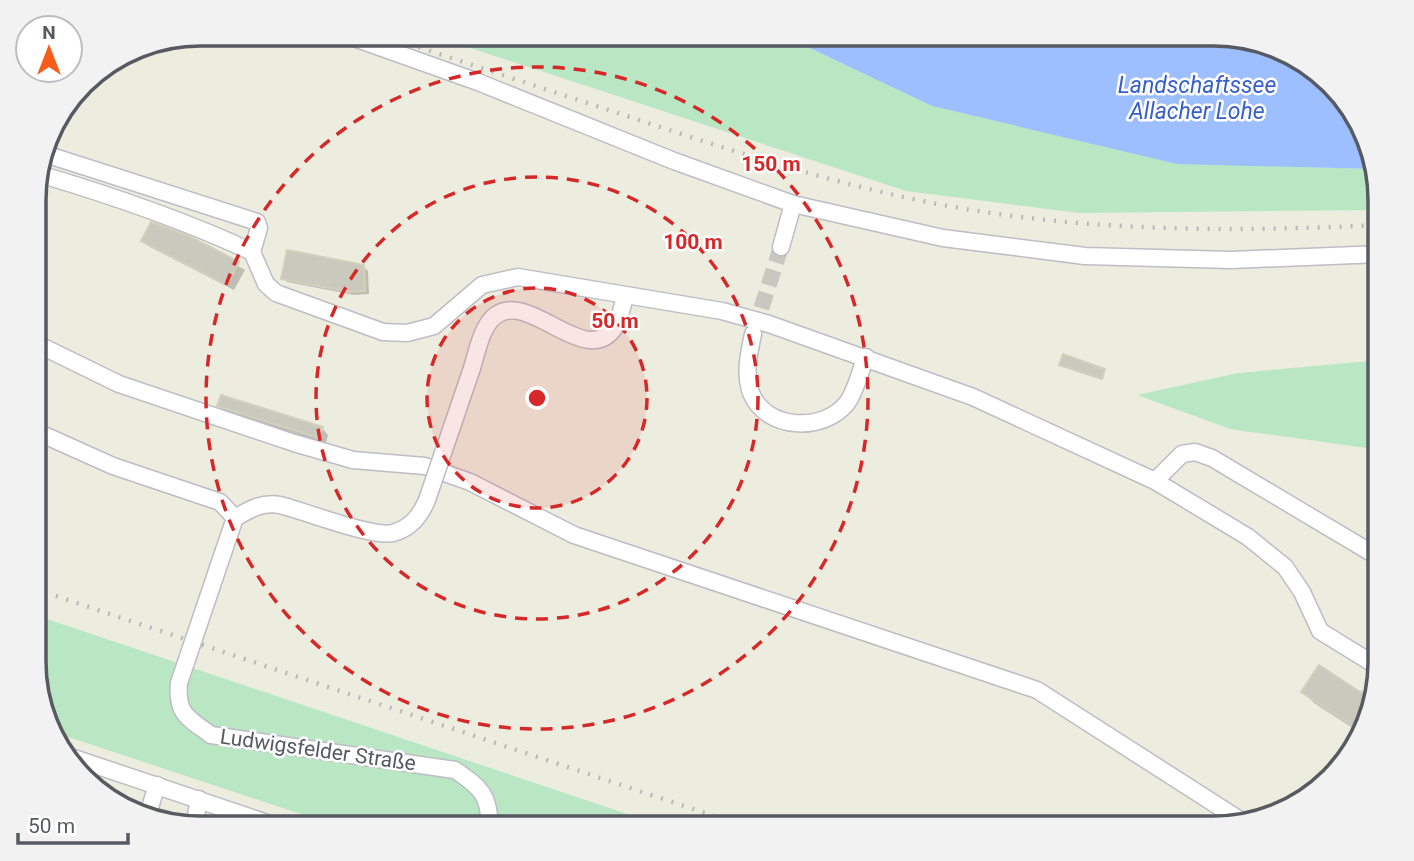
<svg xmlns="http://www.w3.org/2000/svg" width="1414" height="861" font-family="Roboto,sans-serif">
  <rect width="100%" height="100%" fill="#ededdf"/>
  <polygon fill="#e0dfd7" points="98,788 227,828 199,828 116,805"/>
  <g fill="#b9e7c3">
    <polygon points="425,33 734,33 797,42 932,106 1177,163 1374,169 1380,188 1380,210 1079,213 906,191"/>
    <polygon points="1380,360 1380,450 1230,429 1137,395 1238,373"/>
    <polygon points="35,615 669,828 343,828 53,732 35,683"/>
  </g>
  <polygon fill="#9dbfff" points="734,33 1215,33 1298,56 1358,116 1374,169 1177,164 932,106 797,42"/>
  <g fill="#0003">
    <polygon points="188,238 245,270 234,290 150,247 143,240"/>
    <polygon points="363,266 368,271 369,294 354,295 287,282 283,278"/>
    <polygon points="219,405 322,428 328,435 326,443 226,412"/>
    <polygon points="1304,692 1374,693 1362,734 1314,703"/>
  </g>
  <g fill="#cac9be" stroke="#d2d0bd" stroke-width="2">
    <polygon points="151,222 189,236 239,262 227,285 141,241"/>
    <polygon points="287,250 364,265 365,291 349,292 281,279"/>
    <polygon points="1063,354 1105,369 1102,379 1059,365"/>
    <polygon points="221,395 323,427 319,438 217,406"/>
    <polygon points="1319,665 1360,692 1375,689 1362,732 1301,692"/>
  </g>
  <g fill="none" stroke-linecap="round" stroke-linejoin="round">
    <polyline stroke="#c8c8c0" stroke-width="16" stroke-dasharray="16 8" stroke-linecap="butt" points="754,331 781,247"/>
    <defs>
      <g id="minor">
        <polyline points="340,33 478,82 674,161 793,204 943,238 1085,256 1231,260 1380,254"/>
        <polyline points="42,153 257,222 259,228 252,252"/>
        <path d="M36,173C110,195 182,219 252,252L266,284L276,293L383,332L407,333L434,326L482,285L518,277L722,311L769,324L973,397L1155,481L1248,537L1285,567L1302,592L1320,631L1380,668"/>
        <polyline points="781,247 793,204"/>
        <path d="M753,334C749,354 744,372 751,393C766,430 823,433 847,403C856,391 860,371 866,357"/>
        <polyline points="35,343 119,384 294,443 353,460 425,466 470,482 574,535 1037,690 1243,822"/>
        <path d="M472,368C476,355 479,339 486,327C517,272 584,375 615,327C620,319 622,307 625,297"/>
        <polyline points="35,431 113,466 220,502 235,518"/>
        <polyline points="1155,481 1182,454 1195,452 1212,458 1380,558"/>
        <path d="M224,550L235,518C250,509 262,502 280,505C304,511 373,538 393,533C411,528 420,516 427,500"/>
        <path d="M179,683C176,714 188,718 211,735L455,770C480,787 491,796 489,828"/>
        <polyline points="62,754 282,828"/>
        <polyline points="148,814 157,785"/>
        <polyline points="194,826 199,799"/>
      </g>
    </defs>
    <use href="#minor" stroke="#bcbdc5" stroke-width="19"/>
    <use href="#minor" stroke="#fff" stroke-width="16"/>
    <g stroke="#b7b8b8" stroke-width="4.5" stroke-dasharray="2 9" stroke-linecap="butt">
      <path d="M377,33C462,62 548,90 633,118C735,152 837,185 943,205C1088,232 1234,232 1380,225"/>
      <polyline points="35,589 750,828"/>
    </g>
    <defs>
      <g id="minor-bridge">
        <polyline points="427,500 472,368"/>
        <polyline points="179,683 224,550"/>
      </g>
    </defs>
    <use href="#minor-bridge" stroke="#bcbdc5" stroke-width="19" stroke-linecap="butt"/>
    <use href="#minor-bridge" stroke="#fff" stroke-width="16"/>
  </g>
  <circle cx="537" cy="398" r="110" fill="#d62828" fill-opacity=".12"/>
  <g fill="none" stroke="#d62828" stroke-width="3.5" stroke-dasharray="12 9">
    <circle cx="537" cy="398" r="110"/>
    <circle cx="537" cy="398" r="221"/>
    <circle cx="537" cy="398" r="331"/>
  </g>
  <g text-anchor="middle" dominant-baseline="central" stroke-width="5" stroke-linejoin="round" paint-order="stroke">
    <g font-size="21" fill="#585a62" stroke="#fff">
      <text transform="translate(318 750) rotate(8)">Ludwigsfelder Straße</text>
    </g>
    <g font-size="23" font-style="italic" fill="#365fcc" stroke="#fff">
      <text x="1197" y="85">Landschaftssee<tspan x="1197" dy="26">Allacher Lohe</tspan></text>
    </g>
  </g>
  <path d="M0 0H1414V861H0ZM200 46H1214A154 154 0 0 1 1368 200V662A154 154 0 0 1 1214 816H200A154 154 0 0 1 46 662V200A154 154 0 0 1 200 46Z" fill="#f2f2f2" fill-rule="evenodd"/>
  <path fill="none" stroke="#585a62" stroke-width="3.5" d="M200 46H1214A154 154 0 0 1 1368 200V662A154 154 0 0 1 1214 816H200A154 154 0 0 1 46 662V200A154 154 0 0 1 200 46Z"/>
  <circle cx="537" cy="398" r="10" fill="#d62828" stroke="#fff" stroke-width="3.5"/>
  <g font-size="21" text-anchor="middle" font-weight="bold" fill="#d62828" stroke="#fff" stroke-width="5" stroke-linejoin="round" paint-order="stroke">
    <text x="771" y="171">150 m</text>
    <text x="693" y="249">100 m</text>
    <text x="615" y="328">50 m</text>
  </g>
  <g transform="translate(49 49)"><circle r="33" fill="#ffffff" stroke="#bcbdc0" stroke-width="2"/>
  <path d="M0-5L12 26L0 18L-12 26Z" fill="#f85c1a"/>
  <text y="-10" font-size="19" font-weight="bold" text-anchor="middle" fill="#585a62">N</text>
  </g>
  <path d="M18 833v10h110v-10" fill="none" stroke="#585a62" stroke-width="3.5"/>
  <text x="28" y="833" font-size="21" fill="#585a62" stroke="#ffffff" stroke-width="5" paint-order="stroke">50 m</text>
</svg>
